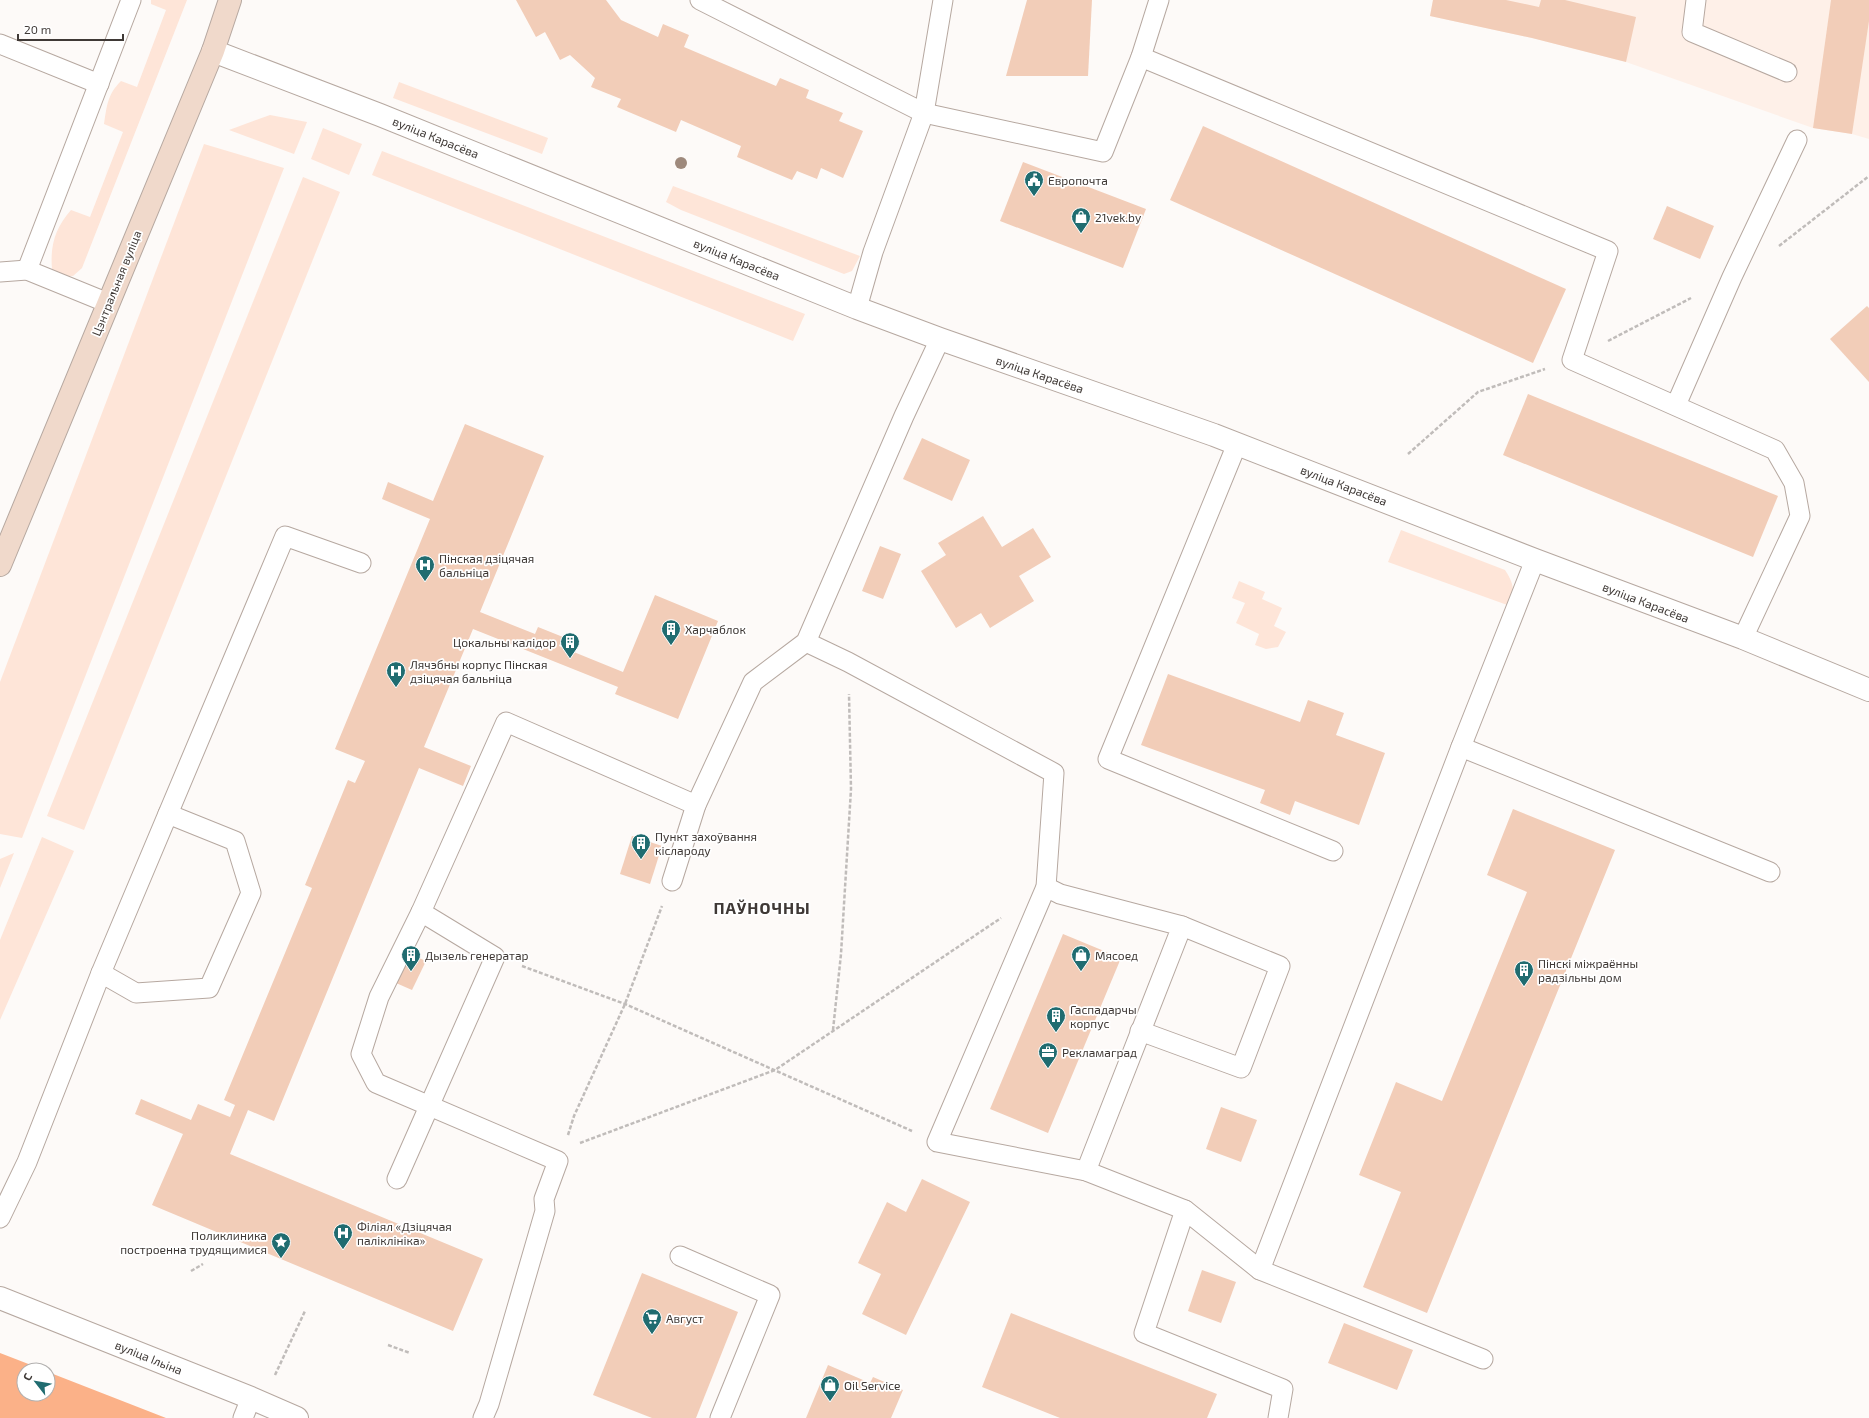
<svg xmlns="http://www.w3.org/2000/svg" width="1869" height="1418" font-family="'Exo 2',sans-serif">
  <rect width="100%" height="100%" fill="#fdfaf8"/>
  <polygon fill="#fef0e8" points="1433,0 1869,0 1869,139 1852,134 1813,128 1626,62 1532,38 1430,16"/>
  <g fill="#fee5d8">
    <path d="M151,0H187L82,268L73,276H60L52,269C50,246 55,228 71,210L90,217L123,132L104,124C107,106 107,95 121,81L137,87L166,10L151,4Z"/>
    <polygon points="399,82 548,138 542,154 393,98"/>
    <polygon points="270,115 307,122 294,154 229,130"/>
    <polygon points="323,128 362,144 349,175 311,159"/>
    <polygon points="204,144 284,168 22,838 0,834 0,682"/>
    <polygon points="382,151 805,314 793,341 372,175"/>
    <polygon points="303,177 340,192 84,830 47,816"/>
    <polygon points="673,186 860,256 852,271 844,274 681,210 666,202"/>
    <path d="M1401,530L1505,570C1514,583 1515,592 1510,606L1388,562Z"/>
    <polygon points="1239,581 1265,592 1262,599 1282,608 1274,626 1286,632 1278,647 1266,649 1255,645 1259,634 1236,623 1245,603 1232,598"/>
    <polygon points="42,837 74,851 0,1020 0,940"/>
    <polygon points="14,853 0,888 0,859"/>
  </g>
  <polygon fill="#fbb188" points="0,1353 44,1370 24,1370 24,1394 48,1394 48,1372 166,1418 0,1418"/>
  <g fill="#f2cdb8">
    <polygon points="516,0 606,0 621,20 658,37 663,24 689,35 684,47 776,86 780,78 809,90 806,98 843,113 839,121 863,131 843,178 821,168 817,179 797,171 792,180 737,157 741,146 681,120 676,132 617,107 621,99 591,87 595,78 570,55 560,60 545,32 536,37"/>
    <polygon points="1027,0 1092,0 1088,76 1006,76"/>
    <polygon points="1433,0 1506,0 1539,7 1541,0 1565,0 1636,17 1626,62 1532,38 1430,16"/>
    <polygon points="1831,0 1869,0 1869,21 1852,134 1813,128"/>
    <polygon points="1203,126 1566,289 1533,363 1170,200"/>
    <polygon points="1023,162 1146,209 1123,268 1000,221"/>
    <polygon points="1667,206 1714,226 1700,259 1653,239"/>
    <polygon points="1867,306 1869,308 1869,382 1830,339"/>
    <polygon points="1528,394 1778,496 1753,557 1503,455"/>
    <polygon points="465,424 544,456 480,612 535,634 538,627 563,637 559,646 623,672 655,595 718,621 678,719 615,694 618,687 473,629 424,747 471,766 463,786 419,768 274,1121 248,1110 230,1154 483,1259 453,1331 152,1205 183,1134 135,1114 141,1099 191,1120 198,1104 230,1117 235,1105 224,1100 312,888 305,885 348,780 355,783 365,761 335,749 430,519 382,499 388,482 433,501"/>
    <polygon points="922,438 970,460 952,501 903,479"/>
    <polygon points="983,516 1002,547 1033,528 1051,557 1019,576 1034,601 990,628 981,613 956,628 921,571 946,555 938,543"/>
    <polygon points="880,546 901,554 883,599 862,591"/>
    <polygon points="1168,674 1300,722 1308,700 1344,713 1336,735 1385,753 1359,825 1295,801 1290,815 1260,803 1265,790 1141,745"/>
    <polygon points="1513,809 1615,850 1427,1313 1363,1287 1401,1192 1359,1175 1396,1082 1442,1101 1527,892 1487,875"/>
    <polygon points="632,836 662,846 650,884 620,874"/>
    <polygon points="1063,934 1121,958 1048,1133 990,1109"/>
    <polygon points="410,954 426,961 412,990 396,983"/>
    <polygon points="1221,1107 1257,1120 1241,1162 1206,1149"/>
    <polygon points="922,1179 970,1202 906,1335 862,1314 881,1274 858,1263 887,1202 906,1212"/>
    <polygon points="1202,1270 1236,1282 1221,1323 1188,1311"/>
    <polygon points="642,1273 738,1312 696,1418 652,1418 593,1395"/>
    <polygon points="1011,1313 1217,1394 1207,1418 1060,1418 982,1387"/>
    <polygon points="1344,1323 1413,1350 1397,1390 1328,1363"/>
    <polygon points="828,1365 870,1383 873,1377 903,1390 891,1418 806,1418"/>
  </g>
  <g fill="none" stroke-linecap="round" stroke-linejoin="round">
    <defs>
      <g id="service">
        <polyline points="700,0 924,113 1103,152 1141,57 1608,251 1572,360 1775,450 1794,483 1800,516 1743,638"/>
        <polyline points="1696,0 1692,32 1787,72"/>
        <polyline points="0,44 99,84"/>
        <polyline points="1141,57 1159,0"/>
        <polyline points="27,270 131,0"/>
        <polyline points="0,272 27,270 108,303"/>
        <polyline points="857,308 873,252 924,113 943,0"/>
        <polyline points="1676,405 1732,277 1797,140"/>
        <polyline points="1237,444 1108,759 1333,851"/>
        <polyline points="806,642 848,662 1054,773 1046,887 937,1142 1086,1171 1185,1210"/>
        <polyline points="1461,747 1770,872"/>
        <polyline points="672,881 696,805 753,682 806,642 904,416 940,339"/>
        <polyline points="1046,887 1060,894 1182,926 1086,1171"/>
        <polyline points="101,973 136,993 209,988 251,893 235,841 168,814"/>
        <polyline points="1140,1031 1241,1068 1280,966 1182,926"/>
        <polyline points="397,1179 495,957 421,912"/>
        <polyline points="0,1218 27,1162 101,973 285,536 361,563"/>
        <polyline points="680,1256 770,1295 720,1418"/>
        <polyline points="1260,1270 1461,747 1535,560"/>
        <polyline points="243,1418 251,1398"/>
        <polyline points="483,1418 489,1404 545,1211 544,1199 558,1161 376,1083 361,1054 379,997 421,912 506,722 696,805"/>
        <polyline points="1278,1418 1283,1389 1144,1333 1185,1210 1260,1270 1483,1359"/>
      </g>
      <g id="tertiary">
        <polyline points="213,51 380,115 857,308 940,339 1214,435 1535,560 1743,638 1869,690"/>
        <polyline points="0,1298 251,1398 297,1418"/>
      </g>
      <polyline id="secondary" points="0,565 213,51 230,0"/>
    </defs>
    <use href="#service" stroke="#b6a8a0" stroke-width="21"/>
    <use href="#tertiary" stroke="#b6a8a0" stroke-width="24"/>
    <use href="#secondary" stroke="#b6a8a0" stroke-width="24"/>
    <g stroke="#c0bcba" stroke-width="2.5" stroke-dasharray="4 2" stroke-linecap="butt">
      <polyline points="1779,246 1869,176"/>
      <polyline points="1608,341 1691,298"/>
      <polyline points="1408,454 1478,392 1545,369"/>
      <polyline points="522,966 625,1004 912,1131"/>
      <polyline points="833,1030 841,954 851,789 849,694"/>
      <polyline points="568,1135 574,1116 625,1004 662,906"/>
      <polyline points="580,1143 775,1070 1001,918"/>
      <polyline points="191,1271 203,1264"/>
      <polyline points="388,1345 410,1353"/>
      <polyline points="275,1375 305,1311"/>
    </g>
    <use href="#service" stroke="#fff" stroke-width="19"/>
    <use href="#tertiary" stroke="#fff" stroke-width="22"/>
    <use href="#secondary" stroke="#f0d9cb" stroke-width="22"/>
  </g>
  <circle fill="#9e897c" cx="681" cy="163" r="6"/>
  <defs>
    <symbol id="civic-pin" viewBox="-11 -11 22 30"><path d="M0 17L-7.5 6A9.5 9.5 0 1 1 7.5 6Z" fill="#206c70" stroke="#fff"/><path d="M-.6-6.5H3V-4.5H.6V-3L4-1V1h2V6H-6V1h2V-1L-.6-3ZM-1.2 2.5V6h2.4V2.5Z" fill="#fff"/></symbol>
    <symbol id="shop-pin" viewBox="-11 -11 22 30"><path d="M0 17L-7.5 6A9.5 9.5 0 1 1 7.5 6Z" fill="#206c70" stroke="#fff"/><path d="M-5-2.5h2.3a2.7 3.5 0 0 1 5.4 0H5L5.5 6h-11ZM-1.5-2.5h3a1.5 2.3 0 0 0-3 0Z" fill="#fff"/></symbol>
    <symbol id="hospital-pin" viewBox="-11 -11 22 30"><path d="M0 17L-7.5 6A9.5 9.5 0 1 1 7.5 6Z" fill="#206c70" stroke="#fff"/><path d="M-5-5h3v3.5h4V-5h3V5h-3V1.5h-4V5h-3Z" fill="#fff"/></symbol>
    <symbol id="building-pin" viewBox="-11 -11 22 30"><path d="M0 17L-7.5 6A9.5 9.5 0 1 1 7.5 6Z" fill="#206c70" stroke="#fff"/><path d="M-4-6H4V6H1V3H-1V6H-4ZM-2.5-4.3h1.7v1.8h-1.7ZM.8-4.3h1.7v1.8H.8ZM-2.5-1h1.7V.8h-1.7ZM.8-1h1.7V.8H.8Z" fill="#fff"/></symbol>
    <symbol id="office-pin" viewBox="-11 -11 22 30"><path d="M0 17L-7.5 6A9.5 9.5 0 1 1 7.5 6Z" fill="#206c70" stroke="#fff"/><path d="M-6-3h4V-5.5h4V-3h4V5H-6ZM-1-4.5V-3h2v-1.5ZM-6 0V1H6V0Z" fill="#fff"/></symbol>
    <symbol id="sight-pin" viewBox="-11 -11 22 30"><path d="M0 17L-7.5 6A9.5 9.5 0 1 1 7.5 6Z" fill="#206c70" stroke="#fff"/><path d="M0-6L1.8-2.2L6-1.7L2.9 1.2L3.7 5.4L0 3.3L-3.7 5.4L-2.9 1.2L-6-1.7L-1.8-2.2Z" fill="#fff"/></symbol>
    <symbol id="supermarket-pin" viewBox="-11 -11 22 30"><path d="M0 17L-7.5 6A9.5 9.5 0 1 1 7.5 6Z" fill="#206c70" stroke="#fff"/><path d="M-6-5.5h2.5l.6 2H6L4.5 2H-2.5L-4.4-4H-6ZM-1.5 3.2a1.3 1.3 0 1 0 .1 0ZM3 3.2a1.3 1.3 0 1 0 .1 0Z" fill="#fff"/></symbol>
  </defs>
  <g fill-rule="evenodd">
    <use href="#civic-pin" x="1023" y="169" width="22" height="30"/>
    <use href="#shop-pin" x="1070" y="206" width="22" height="30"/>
    <use href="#hospital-pin" x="414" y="554" width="22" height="30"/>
    <use href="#building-pin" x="660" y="618" width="22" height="30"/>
    <use href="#building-pin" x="559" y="631" width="22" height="30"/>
    <use href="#hospital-pin" x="385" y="660" width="22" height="30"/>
    <use href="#building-pin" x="630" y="832" width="22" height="30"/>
    <use href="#building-pin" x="400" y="944" width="22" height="30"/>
    <use href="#shop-pin" x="1070" y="944" width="22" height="30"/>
    <use href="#building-pin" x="1513" y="959" width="22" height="30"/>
    <use href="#building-pin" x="1045" y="1005" width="22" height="30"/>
    <use href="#office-pin" x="1037" y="1041" width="22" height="30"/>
    <use href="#hospital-pin" x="332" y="1222" width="22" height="30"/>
    <use href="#sight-pin" x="270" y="1231" width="22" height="30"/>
    <use href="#supermarket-pin" x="641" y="1307" width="22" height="30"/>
    <use href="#shop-pin" x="819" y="1374" width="22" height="30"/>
  </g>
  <g text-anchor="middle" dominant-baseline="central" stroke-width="3.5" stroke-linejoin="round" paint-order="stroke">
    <g font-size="12" fill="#3f3936" stroke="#fff">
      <text transform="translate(436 137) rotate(22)">вуліца Карасёва</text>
      <text transform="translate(737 259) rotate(22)">вуліца Карасёва</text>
      <text transform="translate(116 283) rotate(-68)">Цэнтральная вуліца</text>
      <text transform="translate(1040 374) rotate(19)">вуліца Карасёва</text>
      <text transform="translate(1344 485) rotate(21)">вуліца Карасёва</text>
      <text transform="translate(1646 602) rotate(21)">вуліца Карасёва</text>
      <text transform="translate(149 1357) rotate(22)">вуліца Ільіна</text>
    </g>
    <g font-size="12" fill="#3f3936" stroke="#fff" text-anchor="start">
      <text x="1048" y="180">Европочта</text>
      <text x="1095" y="217">21vek.by</text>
      <text x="439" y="558">Пінская дзіцячая<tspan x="439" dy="14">бальніца</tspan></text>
      <text x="685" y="629">Харчаблок</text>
      <text x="556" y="642" text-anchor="end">Цокальны калідор</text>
      <text x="410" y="664">Лячэбны корпус Пінская<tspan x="410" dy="14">дзіцячая бальніца</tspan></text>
      <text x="655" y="836">Пункт захоўвання<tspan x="655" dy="14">кіслароду</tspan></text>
      <text x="425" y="955">Дызель генератар</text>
      <text x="1095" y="955">Мясоед</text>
      <text x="1538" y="963">Пінскі міжраённы<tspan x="1538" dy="14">радзільны дом</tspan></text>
      <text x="1070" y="1009">Гаспадарчы<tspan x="1070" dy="14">корпус</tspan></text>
      <text x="1062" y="1052">Рекламаград</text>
      <text x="357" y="1226">Філіял «Дзіцячая<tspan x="357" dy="14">паліклініка»</tspan></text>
      <text x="267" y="1235" text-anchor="end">Поликлиника<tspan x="267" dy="14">построенна трудящимися</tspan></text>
      <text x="666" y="1318">Август</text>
      <text x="844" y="1385">Oil Service</text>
    </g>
    <g font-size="16" font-weight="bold" letter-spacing="1" fill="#3f3936" stroke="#fff">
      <text x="762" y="907">ПАЎНОЧНЫ</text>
    </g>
  </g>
  <g transform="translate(36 1382) rotate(301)"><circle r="19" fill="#ffffff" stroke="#b2b0af"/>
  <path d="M0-3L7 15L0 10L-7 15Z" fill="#206c70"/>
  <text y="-6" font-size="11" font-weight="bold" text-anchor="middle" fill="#3f3936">С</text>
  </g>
  <path d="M18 34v6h105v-6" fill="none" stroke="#3f3936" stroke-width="2"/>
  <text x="24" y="34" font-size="12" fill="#3f3936" stroke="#ffffff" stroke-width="3" paint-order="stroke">20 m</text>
</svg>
